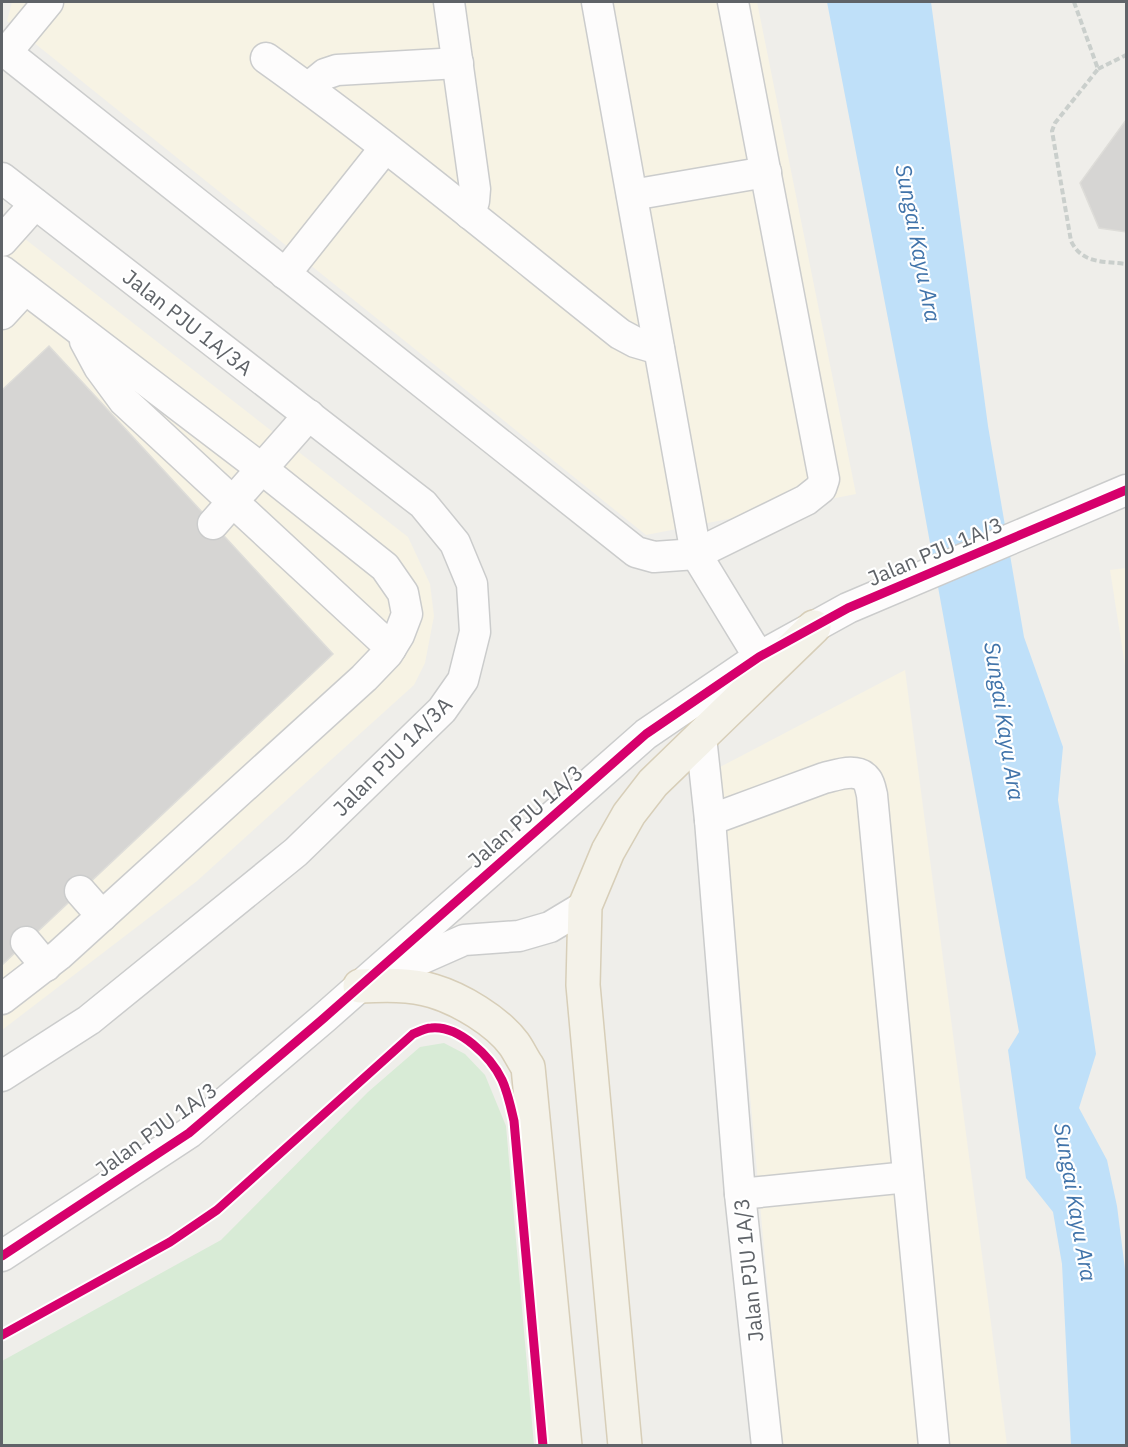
<svg xmlns="http://www.w3.org/2000/svg" width="1128" height="1447" font-family="'IBM Plex Sans',sans-serif">
  <rect width="100%" height="100%" fill="#efeeea"/>
  <g fill="#f7f3e4">
    <polygon points="12,2 757,2 856,494 646,535 7,21"/>
    <polygon points="2,221 408,537 430,584 434,616 425,663 414,685 197,881 2,1030"/>
    <polygon points="1126,568 1126,672 1110,570"/>
    <polygon points="905,670 1007,1445 782,1445 720,767"/>
  </g>
  <polygon fill="#d8ebd6" points="444,1043 465,1054 485,1075 506,1126 534,1445 2,1445 2,1361 221,1240 368,1092 420,1047"/>
  <polygon fill="#bfe0f9" points="827,2 931,2 988,426 1024,637 1063,747 1058,800 1096,1054 1079,1108 1107,1160 1117,1206 1126,1277 1126,1445 1071,1445 1062,1264 1053,1212 1026,1178 1008,1050 1019,1032 910,433"/>
  <g fill="#d6d5d3" stroke="#deddd9" stroke-width="1.5">
    <polygon points="1126,120 1126,232 1099,228 1080,183"/>
    <polygon points="49,346 333,654 2,965 2,390"/>
  </g>
  <g fill="none" stroke-linecap="round" stroke-linejoin="round">
    <defs>
      <g id="minor">
        <polyline points="449,2 475,189 474,201 470,214"/>
        <polyline points="597,2 696,554 768,672"/>
        <polyline points="2,49 636,552 654,557 696,554 806,500 821,488 824,479 733,2"/>
        <polyline points="6,53 48,2"/>
        <path d="M266,58C388,145 503,241 620,334L635,342L659,349"/>
        <polyline points="308,88 325,74 337,70 458,63"/>
        <polyline points="2,178 423,504 455,543 472,584 475,632 463,680 442,710 296,852 89,1020 2,1076"/>
        <polyline points="632,195 766,172"/>
        <polyline points="2,241 35,204"/>
        <polyline points="2,271 262,469 385,567 403,593 407,614 399,635 388,653 364,678 59,955 2,999"/>
        <polyline points="285,274 385,148"/>
        <polyline points="2,314 25,289"/>
        <polyline points="85,341 99,367 124,401 391,648"/>
        <polyline points="213,524 309,415"/>
        <polyline points="701,737 710,820 740,1194 767,1446"/>
        <path d="M710,820L824,778C837,775 858,767 867,780C870,784 871,791 872,795L934,1446"/>
        <polyline points="80,891 102,916"/>
        <polyline points="26,942 46,966"/>
        <polyline points="387,974 464,940 519,936 550,927 585,906"/>
        <polyline points="740,1194 908,1177"/>
        <polyline points="2,1256 189,1133 324,1018 646,734 759,657 848,608 1126,490"/>
      </g>
      <g id="major">
        <path d="M360,986C384,985 410,984 433,991C460,999 497,1021 514,1044C519,1051 523,1060 528,1067L565,1446"/>
        <polyline points="625,1446 583,985 585,906 608,851 629,814 653,783 814,627"/>
      </g>
    </defs>
    <use href="#minor" stroke="#cbcccc" stroke-width="33"/>
    <use href="#major" stroke="#d7ceb8" stroke-width="36"/>
    <g stroke="#cacfcc" stroke-width="4" stroke-dasharray="6 3" stroke-linecap="butt">
      <path d="M1074,2L1098,69L1055,123L1052,131L1071,241C1082,264 1103,261 1126,264"/>
      <polyline points="1098,69 1126,55"/>
    </g>
    <use href="#minor" stroke="#fdfcfc" stroke-width="30"/>
    <use href="#major" stroke="#f4f2e9" stroke-width="33"/>
    <defs>
      <g id="cycleway">
        <polyline points="2,1256 189,1133 324,1018 646,734 759,657 848,608 1126,490"/>
        <path d="M2,1335L170,1242L217,1210L413,1034C418,1032 425,1028 431,1028C459,1025 491,1057 502,1080C508,1093 511,1108 514,1121L543,1446"/>
      </g>
    </defs>
    <use href="#cycleway" stroke="#fff" stroke-width="13"/>
    <use href="#cycleway" stroke="#d6006c" stroke-width="9"/>
  </g>
  <g text-anchor="middle" dominant-baseline="central" stroke-width="4.5" stroke-linejoin="round" paint-order="stroke">
    <g font-size="21" fill="#5f6368" stroke="#fff">
      <text transform="translate(188 322) rotate(38)">Jalan PJU 1A/3A</text>
      <text transform="translate(935 551) rotate(-23)">Jalan PJU 1A/3</text>
      <text transform="translate(392 756) rotate(-45)">Jalan PJU 1A/3A</text>
      <text transform="translate(525 816) rotate(-41)">Jalan PJU 1A/3</text>
      <text transform="translate(156 1129) rotate(-36)">Jalan PJU 1A/3</text>
      <text transform="translate(748 1270) rotate(-96)">Jalan PJU 1A/3</text>
    </g>
    <g font-size="22" font-style="italic" fill="#4174aa" stroke="#fff">
      <text transform="translate(919 243) rotate(79)">Sungai Kayu Ara</text>
      <text transform="translate(1005 721) rotate(81)">Sungai Kayu Ara</text>
      <text transform="translate(1076 1202) rotate(80)">Sungai Kayu Ara</text>
    </g>
  </g>
  <rect width="1128" height="1447" fill="none" stroke="#5f6368" stroke-width="6"/>
</svg>
